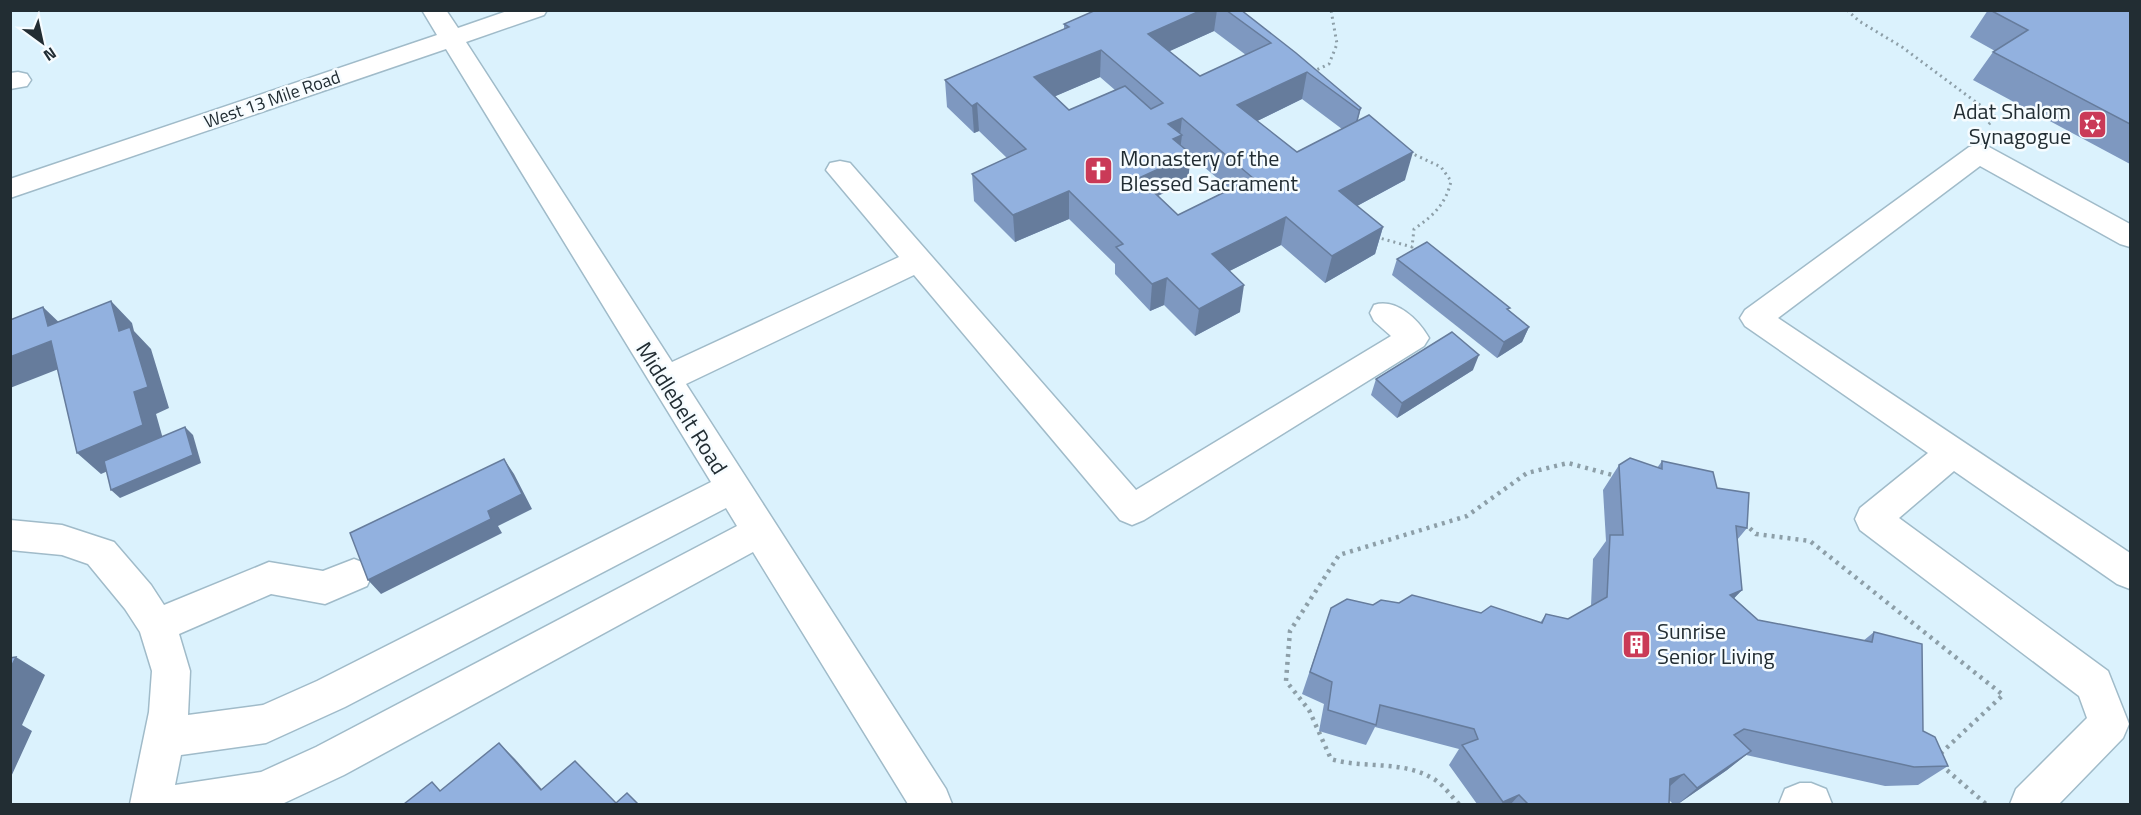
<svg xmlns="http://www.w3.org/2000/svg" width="2141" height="815" font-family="'Titillium Web',sans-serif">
  <rect width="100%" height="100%" fill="#dbf2fd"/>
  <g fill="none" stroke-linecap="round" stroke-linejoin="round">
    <defs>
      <g id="minor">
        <path d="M422,10H446L458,28L510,10H547L544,15L466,42L672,362L899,257L826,170L830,163L840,161L850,163L1136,490L1391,336L1374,321L1370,313L1374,305C1396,298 1418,319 1429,338L1424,346L1144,520L1132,525L1120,520L914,275L686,384L946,789L952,804H908L753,552L344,775L282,804H130L149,712L152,671L140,632L125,609L88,564L62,555L10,550V520L62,525L114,542L151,585L164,605L269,562L323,571L354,559L367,564L372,575L367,586L325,604L271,594L179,634L190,671L188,715L263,705L317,681L711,482L446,49L10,198V179L437,35ZM726,508L737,526L316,747L261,772L175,785L181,755L266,743L345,707Z"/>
        <polygon points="18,72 27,74 31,80 27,86 10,89 10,73"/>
        <polygon points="1979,144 1989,147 2130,224 2130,247 2120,244 1980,166 1778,318 2130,553 2130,589 2117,584 1954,471 1899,518 2108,671 2129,724 2123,738 2059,804 2010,804 2016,789 2087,718 2079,696 1860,530 1855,519 1860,508 1928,453 1745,326 1740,318 1745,310 1969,147"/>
        <polygon points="1800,783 1811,783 1826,789 1832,804 1779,804 1785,789"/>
      </g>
    </defs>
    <use href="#minor" stroke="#a0bbc9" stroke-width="3"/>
    <g stroke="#8d9fa8" stroke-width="3" stroke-dasharray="2 4" stroke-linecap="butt">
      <polyline points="1847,10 1859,21 1902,47 1996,117 1988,125"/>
      <polyline points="1312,72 1329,64 1337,44 1331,10"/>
      <path d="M1376,237L1412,247L1414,229C1433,216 1446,204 1451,181L1441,167L1409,152"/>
    </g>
    <g stroke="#8d9fa8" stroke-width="4.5" stroke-dasharray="3 5" stroke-linecap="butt">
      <polyline points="1744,523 1756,534 1810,541 2003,695 1940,754"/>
      <polyline points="1941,765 1986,804"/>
      <path d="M1459,804C1451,796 1442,783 1432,778C1401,760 1364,769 1331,759L1309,710L1286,681L1290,631L1339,555L1467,516L1527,473L1568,463L1616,476"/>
    </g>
    <use href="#minor" fill="#fff" fill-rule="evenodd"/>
  </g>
  <g fill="#7e98c0" fill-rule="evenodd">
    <path d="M1096,10H1241L1361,108L1357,122L1405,180L1357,206L1383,227L1375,254L1325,283L1281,245L1229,271L1240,312L1195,336L1164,305L1150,311L1115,274V264L1069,219L1015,242L974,201L972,174L1007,158L979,131L974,133L947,107L945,80L1064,29V24ZM1214,31L1246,55L1200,76L1169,51ZM1100,77L1115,90L1069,110L1055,96ZM1302,99L1342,129L1297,152L1257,121ZM1190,155L1230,189L1178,215L1158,196L1188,181Z"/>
    <polygon points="1988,10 2130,10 2130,164 1973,80 1993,52 1995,51 1970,37"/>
    <polygon points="1397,259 1509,311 1529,327 1522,342 1497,358 1392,275"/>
    <polygon points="1473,370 1397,418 1371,395 1376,379"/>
    <polygon points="1662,461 1717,488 1747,528 1737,540 1742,590 1734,598 1758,620 1863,641 1874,632 1923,731 1948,766 1918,785 1885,786 1746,755 1727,770 1678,804 1673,804 1669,800 1669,804 1477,804 1449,765 1459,749 1375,727 1366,745 1319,731 1324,704 1302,694 1331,608 1399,603 1481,613 1540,623 1546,614 1568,619 1591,606 1593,559 1606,541 1603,490 1619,465 1657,468"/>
  </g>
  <g fill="#667c9c">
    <polygon points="1202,10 1217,10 1214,31 1146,62 1148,34"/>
    <polygon points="1101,50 1100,77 1035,105 1034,77"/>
    <polygon points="1307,72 1302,99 1233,133 1237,105"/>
    <polygon points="977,103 979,131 974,133 972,106"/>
    <polygon points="1361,108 1354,136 1352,137 1359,110"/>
    <polygon points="1182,118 1180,136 1182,135 1179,159 1191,154 1188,181 1137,206 1139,178 1168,124"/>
    <polygon points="1413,152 1405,180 1333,219 1339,191"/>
    <polygon points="1069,191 1069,219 1015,242 1013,215"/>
    <polygon points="1286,217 1281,245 1208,282 1212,254"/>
    <polygon points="1383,227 1375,254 1325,283 1332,256"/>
    <polygon points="1167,278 1164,305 1150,311 1152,284"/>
    <polygon points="1244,285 1240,312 1195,336 1199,309"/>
    <polygon points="111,301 132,323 134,331 151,349 169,408 156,414 165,446 101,474 77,453 134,392"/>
    <polygon points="43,307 66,329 48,326"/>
    <polygon points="1529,327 1522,342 1497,358 1504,342"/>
    <polygon points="51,341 74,363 10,388 10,357"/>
    <polygon points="1479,355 1473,370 1397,418 1402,403"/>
    <polygon points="185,427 193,435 201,463 120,498 111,490"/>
    <polygon points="504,459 514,474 532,509 498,526 502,533 381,594 368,580 488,511"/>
    <polygon points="1742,590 1720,613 1730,595"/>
    <polygon points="16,657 45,675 22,725 32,731 10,779 10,669"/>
    <polygon points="499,743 515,759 555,804 541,790"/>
    <polygon points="1751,751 1727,770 1678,804 1697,788"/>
    <polygon points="1684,774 1662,793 1670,779"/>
    <polygon points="1519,795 1511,804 1501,804 1503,802"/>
  </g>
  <g fill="#92b1df" stroke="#667c9c" stroke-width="1.5" fill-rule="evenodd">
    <path d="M1096,10H1202L1148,34L1200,76L1271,43L1226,10H1241L1296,53L1361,108L1359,110L1307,72L1237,105L1297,152L1369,115L1413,152L1339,191L1383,227L1332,256L1286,217L1212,254L1244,285L1199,309L1167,278L1152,284L1116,247L1123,244L1069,191L1013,215L972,174L1026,149L977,103L972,106L945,80L1069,27L1064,24ZM1101,50L1163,103L1151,109L1125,86L1069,110L1034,77ZM1182,118L1253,178L1178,215L1139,178L1191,154L1173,139L1182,135L1168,124Z"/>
    <polygon points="1990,10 2130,10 2130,124 1993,52 2028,30"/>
    <polygon points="1427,242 1510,308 1507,309 1529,327 1504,342 1397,259"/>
    <polygon points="111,301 119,331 130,327 148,387 134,392 143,425 77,453 51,341 10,357 10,320 43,307 48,326"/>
    <polygon points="1452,332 1479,355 1402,403 1376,379"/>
    <polygon points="185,427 193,455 111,490 104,461"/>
    <polygon points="1630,458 1662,469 1662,461 1713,472 1717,488 1749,493 1747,528 1736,526 1742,590 1730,595 1758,620 1872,642 1874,632 1922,644 1923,731 1935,737 1948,766 1914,767 1744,729 1734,735 1751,751 1697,788 1684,774 1670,779 1669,804 1528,804 1519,795 1503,802 1462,745 1478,739 1474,729 1380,705 1376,725 1328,710 1332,682 1310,672 1331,608 1347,599 1373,605 1381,600 1399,603 1412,595 1481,613 1491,606 1542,623 1546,614 1568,619 1607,597 1610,535 1623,535 1619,465"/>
    <polygon points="504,459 522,494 488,511 491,519 368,580 350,533"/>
    <polygon points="16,657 10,669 10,658"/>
    <polygon points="499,743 541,790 575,761 616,803 627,793 638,804 404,804 432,782 440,791"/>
  </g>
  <defs>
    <symbol id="synagogue-square" viewBox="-11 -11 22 22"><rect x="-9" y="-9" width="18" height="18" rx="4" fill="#ca3a57" stroke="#f6fcff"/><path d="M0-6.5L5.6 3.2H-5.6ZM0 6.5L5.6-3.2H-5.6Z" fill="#fff"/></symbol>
    <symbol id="church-square" viewBox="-11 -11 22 22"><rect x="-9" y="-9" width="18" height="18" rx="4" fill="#ca3a57" stroke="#f6fcff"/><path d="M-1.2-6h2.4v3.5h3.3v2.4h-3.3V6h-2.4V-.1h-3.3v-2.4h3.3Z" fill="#fff"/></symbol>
    <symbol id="building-square" viewBox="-11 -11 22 22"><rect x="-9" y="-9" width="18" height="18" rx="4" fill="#ca3a57" stroke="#f6fcff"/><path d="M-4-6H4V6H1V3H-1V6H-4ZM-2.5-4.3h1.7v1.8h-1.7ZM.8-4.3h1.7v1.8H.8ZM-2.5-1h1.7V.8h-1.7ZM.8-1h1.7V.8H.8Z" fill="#fff"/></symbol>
  </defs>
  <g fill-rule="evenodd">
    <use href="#synagogue-square" x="2076" y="108" width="33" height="33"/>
    <use href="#church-square" x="1082" y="154" width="33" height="33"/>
    <use href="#building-square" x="1620" y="628" width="33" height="33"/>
  </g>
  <g text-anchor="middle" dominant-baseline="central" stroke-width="5" stroke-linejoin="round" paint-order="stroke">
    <g font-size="18" fill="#222d33" stroke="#f6fcff">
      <text transform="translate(272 99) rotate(-19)">West 13 Mile Road</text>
    </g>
    <g font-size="22" fill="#222d33" stroke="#f6fcff" text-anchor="start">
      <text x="2071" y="111" text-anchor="end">Adat Shalom<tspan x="2071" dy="25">Synagogue</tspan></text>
      <text x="1120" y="158">Monastery of the<tspan x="1120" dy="25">Blessed Sacrament</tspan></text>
      <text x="1657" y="631">Sunrise<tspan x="1657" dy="25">Senior Living</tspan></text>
    </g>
    <g font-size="22" fill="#222d33" stroke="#f6fcff">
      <text transform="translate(682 408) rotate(58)">Middlebelt Road</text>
    </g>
  </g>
  <rect width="2141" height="815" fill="none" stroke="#222d33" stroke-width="24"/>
  <g transform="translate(42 42) rotate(147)" stroke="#f6fcff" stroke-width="4.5" paint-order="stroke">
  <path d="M0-4.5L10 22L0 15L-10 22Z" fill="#222d33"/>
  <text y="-9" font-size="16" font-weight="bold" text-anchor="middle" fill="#222d33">N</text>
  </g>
</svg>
